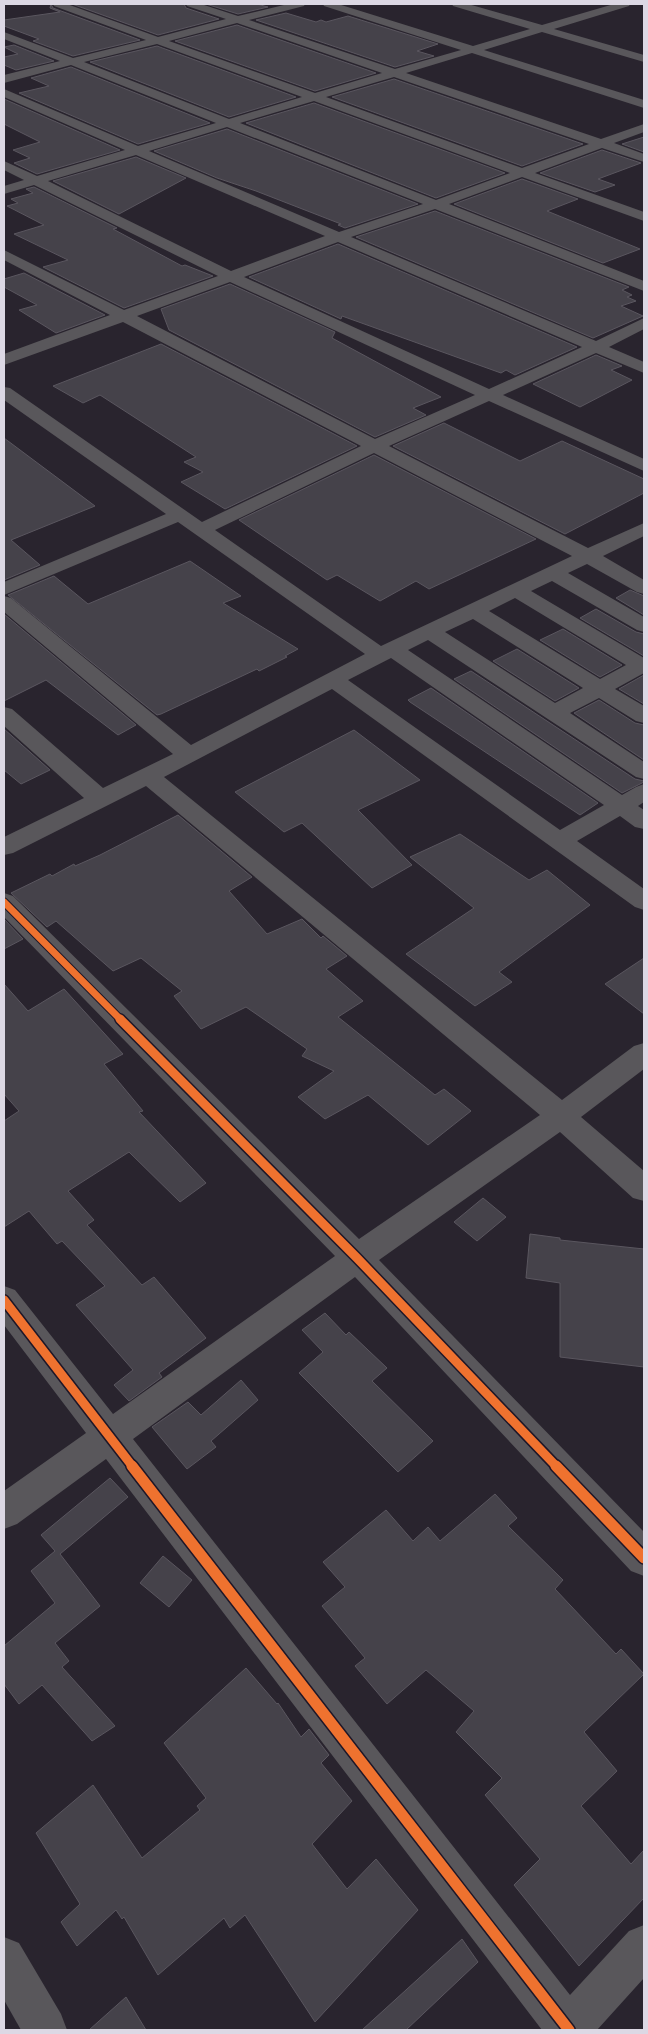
<svg xmlns="http://www.w3.org/2000/svg" width="648" height="2034" font-family="Karla,sans-serif">
  <rect width="100%" height="100%" fill="#29242e"/>
  <g fill="#45424a" stroke="#5a565f">
    <polygon points="51,4 53,8 140,40 73,56 33,41 39,39 4,26 4,20 60,12 50,8"/>
    <polygon points="72,4 184,4 186,8 219,19 158,35"/>
    <polygon points="206,4 257,4 268,7 238,14"/>
    <polygon points="286,13 316,22 321,20 326,22 348,16 438,44 417,51 434,56 395,67 256,20"/>
    <polygon points="237,25 376,73 315,91 175,41"/>
    <polygon points="14,45 54,61 16,70 4,65 4,57 18,54 4,47"/>
    <polygon points="157,46 296,97 229,117 90,62"/>
    <polygon points="71,67 210,123 138,144 19,93 49,86 31,78"/>
    <polygon points="394,79 577,142 583,144 522,166 332,97"/>
    <polygon points="4,99 120,150 37,174 14,163 30,158 13,150 40,142 4,124"/>
    <polygon points="314,103 505,173 436,198 246,123"/>
    <polygon points="227,129 418,204 345,228 338,225 341,224 256,191 217,178 154,151"/>
    <polygon points="644,137 644,152 622,144"/>
    <polygon points="602,150 641,163 598,179 615,185 595,192 540,173"/>
    <polygon points="136,157 186,178 119,214 53,181"/>
    <polygon points="522,179 578,199 547,211 640,249 603,263 454,204"/>
    <polygon points="34,187 117,228 113,229 182,266 185,265 213,276 124,308 43,267 68,260 14,234 44,225 7,206 18,203 11,199 33,193 26,189"/>
    <polygon points="435,211 629,287 622,290 632,295 627,297 636,301 621,306 643,316 593,338 356,237"/>
    <polygon points="338,244 577,347 515,375 506,370 501,373 342,316 341,319 249,277"/>
    <polygon points="24,273 105,315 56,333 19,310 37,305 4,287 4,279"/>
    <polygon points="230,284 335,332 332,338 441,397 413,408 426,415 375,437 169,330 161,309"/>
    <polygon points="161,344 357,446 225,509 181,482 203,472 184,462 196,457 100,395 83,403 53,386"/>
    <polygon points="596,355 622,366 611,370 632,380 580,407 533,384"/>
    <polygon points="444,423 520,461 562,441 644,479 644,493 565,534 393,446"/>
    <polygon points="4,438 95,506 11,540 40,565 4,580"/>
    <polygon points="374,455 536,539 429,589 416,581 380,601 337,575 327,580 239,520"/>
    <polygon points="190,561 241,596 223,603 298,649 285,656 287,657 259,671 257,669 161,714 157,715 8,595 54,576 88,604"/>
    <polygon points="630,590 644,596 644,615 616,598"/>
    <polygon points="596,609 636,632 644,634 644,656 580,618"/>
    <polygon points="4,614 136,725 118,735 46,680 4,701"/>
    <polygon points="563,629 622,665 600,677 540,640"/>
    <polygon points="517,649 579,688 555,701 493,661"/>
    <polygon points="471,671 635,779 644,781 644,782 622,793 454,679"/>
    <polygon points="644,675 644,704 619,689"/>
    <polygon points="431,688 598,803 580,815 410,702 408,700"/>
    <polygon points="599,700 635,723 644,725 644,760 574,713"/>
    <polygon points="4,729 12,736 50,770 21,784 4,770"/>
    <polygon points="354,730 420,780 358,810 412,865 372,888 302,823 284,832 235,792"/>
    <polygon points="178,815 252,877 229,891 267,934 302,919 321,938 323,936 347,956 326,969 363,1001 338,1017 435,1095 444,1089 471,1111 428,1145 368,1095 325,1119 298,1097 334,1071 302,1056 307,1049 246,1007 201,1029 174,996 182,991 141,958 113,971 56,921 47,927 11,893 50,874 52,876 74,864 75,866 100,855"/>
    <polygon points="460,834 529,880 547,870 590,905 499,972 512,982 475,1006 406,954 474,908 410,857"/>
    <polygon points="4,919 23,939 4,949"/>
    <polygon points="644,958 644,1014 605,984"/>
    <polygon points="4,984 28,1011 64,989 123,1054 104,1064 143,1111 139,1112 206,1183 180,1202 129,1152 68,1191 94,1220 87,1225 142,1285 154,1277 206,1338 159,1373 162,1377 129,1401 114,1385 133,1370 76,1305 105,1286 62,1241 57,1244 29,1211 4,1227 4,1121 19,1111 4,1094"/>
    <polygon points="483,1198 506,1217 477,1241 454,1222"/>
    <polygon points="530,1234 560,1238 560,1240 644,1249 644,1367 560,1357 560,1283 526,1278"/>
    <polygon points="325,1313 346,1335 349,1332 387,1368 372,1381 433,1441 398,1472 299,1373 323,1352 302,1330"/>
    <polygon points="241,1380 258,1400 211,1441 216,1447 187,1469 152,1427 188,1402 201,1415"/>
    <polygon points="110,1478 128,1497 60,1554 100,1606 55,1643 69,1661 62,1667 115,1726 92,1741 42,1685 19,1704 4,1684 4,1646 55,1603 31,1571 55,1551 41,1535"/>
    <polygon points="495,1494 517,1518 508,1526 563,1580 555,1589 616,1654 621,1649 644,1674 584,1732 617,1771 581,1806 631,1864 644,1850 644,1898 579,1966 514,1885 540,1859 485,1795 502,1778 456,1732 474,1711 426,1670 387,1704 355,1666 365,1658 322,1606 345,1587 323,1562 386,1510 413,1541 428,1527 440,1541"/>
    <polygon points="163,1556 192,1580 169,1607 140,1583"/>
    <polygon points="246,1668 277,1704 278,1703 301,1737 309,1729 329,1755 321,1763 352,1801 312,1844 347,1889 376,1859 418,1910 315,2022 245,1915 230,1928 224,1918 158,1975 124,1917 122,1919 116,1910 77,1946 61,1922 80,1904 36,1833 93,1785 142,1858 200,1810 197,1806 206,1798 164,1743"/>
    <polygon points="462,1939 478,1962 406,2030 362,2030"/>
    <polygon points="126,1997 146,2030 89,2030"/>
  </g>
  <g fill="none" stroke-linecap="round" stroke-linejoin="round">
    <g fill="#59575b" fill-rule="evenodd">
      <path d="M53,4H67L158,37L226,19L187,6L186,4H201L238,16L288,4H305L304,6L249,20L395,69L461,50L324,6L323,4H338L473,46L530,29L453,6L452,4H468L542,25L614,4H630L629,6L554,29L644,55V62L542,32L484,50L644,100V108L472,53L406,73L601,139L644,124V132L614,143L644,154V162L602,148L535,173L644,212V221L522,177L449,204L644,281V291L435,209L351,237L596,341L644,318V329L609,347L644,362V373L596,353L503,395L644,459V471L489,401L389,446L588,548L644,523V536L603,556L644,580V594L637,592L587,564L568,573L644,617V632L637,630L552,581L531,591L644,658V673L615,689L644,706V723L636,721L599,698L570,713L644,762V779L636,777L428,640L408,650L622,795L636,787L644,784V802L638,806L644,810V829L635,827L620,816L577,841L644,889V910L635,907L332,689L164,777L562,1100L634,1046L644,1043V1069L581,1117L644,1171V1201L633,1198L560,1132L379,1260L644,1532V1576L631,1571L355,1277L133,1439L570,1995L629,1931L644,1925V1978L597,2030H542L106,1459L17,1524L4,1529V1491L86,1433L4,1325V1286L15,1290L113,1414L335,1256L4,917V893L13,896L359,1239L540,1115L146,786L13,853L4,855V837L84,798L4,726V707L12,709L103,788L173,754L4,612V596L11,598L191,745L365,654L178,522L4,595V582L166,514L4,400V387L10,388L202,522L361,446L123,322L4,365V354L110,315L4,260V250L124,310L218,276L34,185L4,194V186L24,180L4,170V161L37,176L125,150L4,97V89L138,146L216,123L71,65L4,83V75L60,61L4,39V32L73,58L146,40L54,6ZM237,23L382,73L315,93L169,41ZM157,44L302,97L229,119L84,62ZM394,77L589,144L522,168L326,97ZM314,101L510,173L436,200L240,123ZM227,127L423,204L339,232L149,151ZM136,155L325,236L231,271L48,181ZM338,242L582,347L489,389L244,277ZM230,282L475,395L375,439L137,316ZM374,453L572,556L381,646L215,530ZM515,598L626,665L600,679L489,611ZM473,619L583,688L555,703L445,632ZM391,658L604,805L560,830L348,680Z"/>
      <polygon points="4,1937 19,1943 61,2014 67,2030 21,2030 4,2000"/>
    </g>
    <defs>
      <polyline id="cycleway-far2" points="4,902 121,1020"/>
      <g id="cycleway-far1">
        <polyline points="120,1019 357,1258 557,1467"/>
        <polyline points="4,1300 133,1467"/>
      </g>
      <g id="cycleway">
        <polyline points="132,1466 569,2030"/>
        <polyline points="556,1466 644,1558"/>
      </g>
    </defs>
    <use href="#cycleway-far2" stroke="#1e1728" stroke-width="9"/>
    <use href="#cycleway-far1" stroke="#1e1728" stroke-width="12"/>
    <use href="#cycleway" stroke="#1e1728" stroke-width="14"/>
    <use href="#cycleway-far2" stroke="#ef722f" stroke-width="7"/>
    <use href="#cycleway-far1" stroke="#ef722f" stroke-width="9"/>
    <use href="#cycleway" stroke="#ef722f" stroke-width="11"/>
  </g>
  <rect width="648" height="2034" fill="none" stroke="#dcd8e4" stroke-width="10"/>
</svg>
